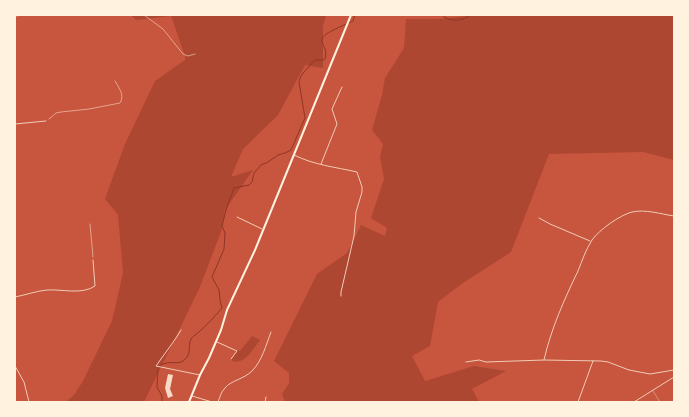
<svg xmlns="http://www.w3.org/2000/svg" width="689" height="417" font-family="Quicksand,sans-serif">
  <rect width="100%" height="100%" fill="#c8553d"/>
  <g fill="#ae4732">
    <polygon points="131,15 326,15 323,26 323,68 305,65 278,115 243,149 231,177 253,170 225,210 222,229 200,287 144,402 66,402 74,395 83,381 112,321 123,273 118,215 105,199 125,144 155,81 185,60 185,56 171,16 136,20"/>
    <polygon points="478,15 674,15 674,160 643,152 549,154 511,252 460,285 438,302 430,346 412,356 425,381 474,366 506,371 472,389 479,402 285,402 282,394 289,383 289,373 274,361 317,274 347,253 361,225 385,236 387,228 371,218 384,179 380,157 383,144 372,130 382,95 385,78 404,48 406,19 438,19"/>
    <path d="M252,336L260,340C253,349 244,367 231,360L238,350L240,351Z"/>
  </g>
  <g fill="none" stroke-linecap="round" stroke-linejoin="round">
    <g stroke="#8f3625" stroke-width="1">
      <path d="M442,15C449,22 462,22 470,15"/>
      <path d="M161,365C170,360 177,365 183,361C193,354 187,347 191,339C193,336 197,334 200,331C208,324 215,316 222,308L220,300L219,290L212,277L224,249L225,233L222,226L226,210L234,188L249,185L252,182L254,173L261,165L268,162L278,155L285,153L291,150L305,118L299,82L300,78L303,73L314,61L317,60H323L325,59C328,47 321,46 322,39C323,33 347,24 353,21L355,15"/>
      <polyline points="158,369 157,387 162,396 162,402"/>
    </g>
  </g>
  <polygon fill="#f7dbc8" points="168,374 173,375 170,389 173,396 168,398 165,388"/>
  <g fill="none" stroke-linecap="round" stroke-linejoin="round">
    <g stroke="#fff3e0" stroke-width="0.5">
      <polyline points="144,15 163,29 183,54 188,56 195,54"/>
      <polyline points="15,16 25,15"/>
      <path d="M49,119L56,113L61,112L89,109L120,103C125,95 119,88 115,81"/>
      <polyline points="90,224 93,257"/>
    </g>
    <polyline stroke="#f1ccb7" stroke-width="0.5" points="653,391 660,402"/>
    <g stroke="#f1ccb7" stroke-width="1">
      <polyline points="15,124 46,121"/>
      <path d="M294,155C314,165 335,167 357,172L362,187V192L356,212L354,236L341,292V296"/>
      <polyline points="321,164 337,124 332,109 342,87"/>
      <polyline points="237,217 262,229"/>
      <polyline points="539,218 550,224 590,241"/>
      <path d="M15,297C26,295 36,291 47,290C62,289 82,295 95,286L93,260"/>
      <polyline points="181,330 176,338 156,366 200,375"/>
      <polyline points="217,342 237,351 231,359"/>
      <path d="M544,360C551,329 564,300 578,271C582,261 586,249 592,240C599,230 620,215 632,212C646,209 660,214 674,216"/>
      <polyline points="466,362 479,360 486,362 544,360 601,361 608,362 629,370 650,374 674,370"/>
      <polyline points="15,366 24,382 29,402"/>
      <polyline points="192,396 212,402"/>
      <path d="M218,402C220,397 221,392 225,388C230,381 244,379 252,371C262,361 266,345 271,332"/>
      <polyline points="265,402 266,397"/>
      <polyline points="578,402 593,361"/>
    </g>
    <polyline stroke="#f1ccb7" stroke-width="1" points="634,402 674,377"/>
    <polyline stroke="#fff3e0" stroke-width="2" points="189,402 200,375 209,358 221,330 227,310 255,250 351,15"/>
  </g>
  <rect width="689" height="417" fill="none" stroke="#fff3e0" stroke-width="32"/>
</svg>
